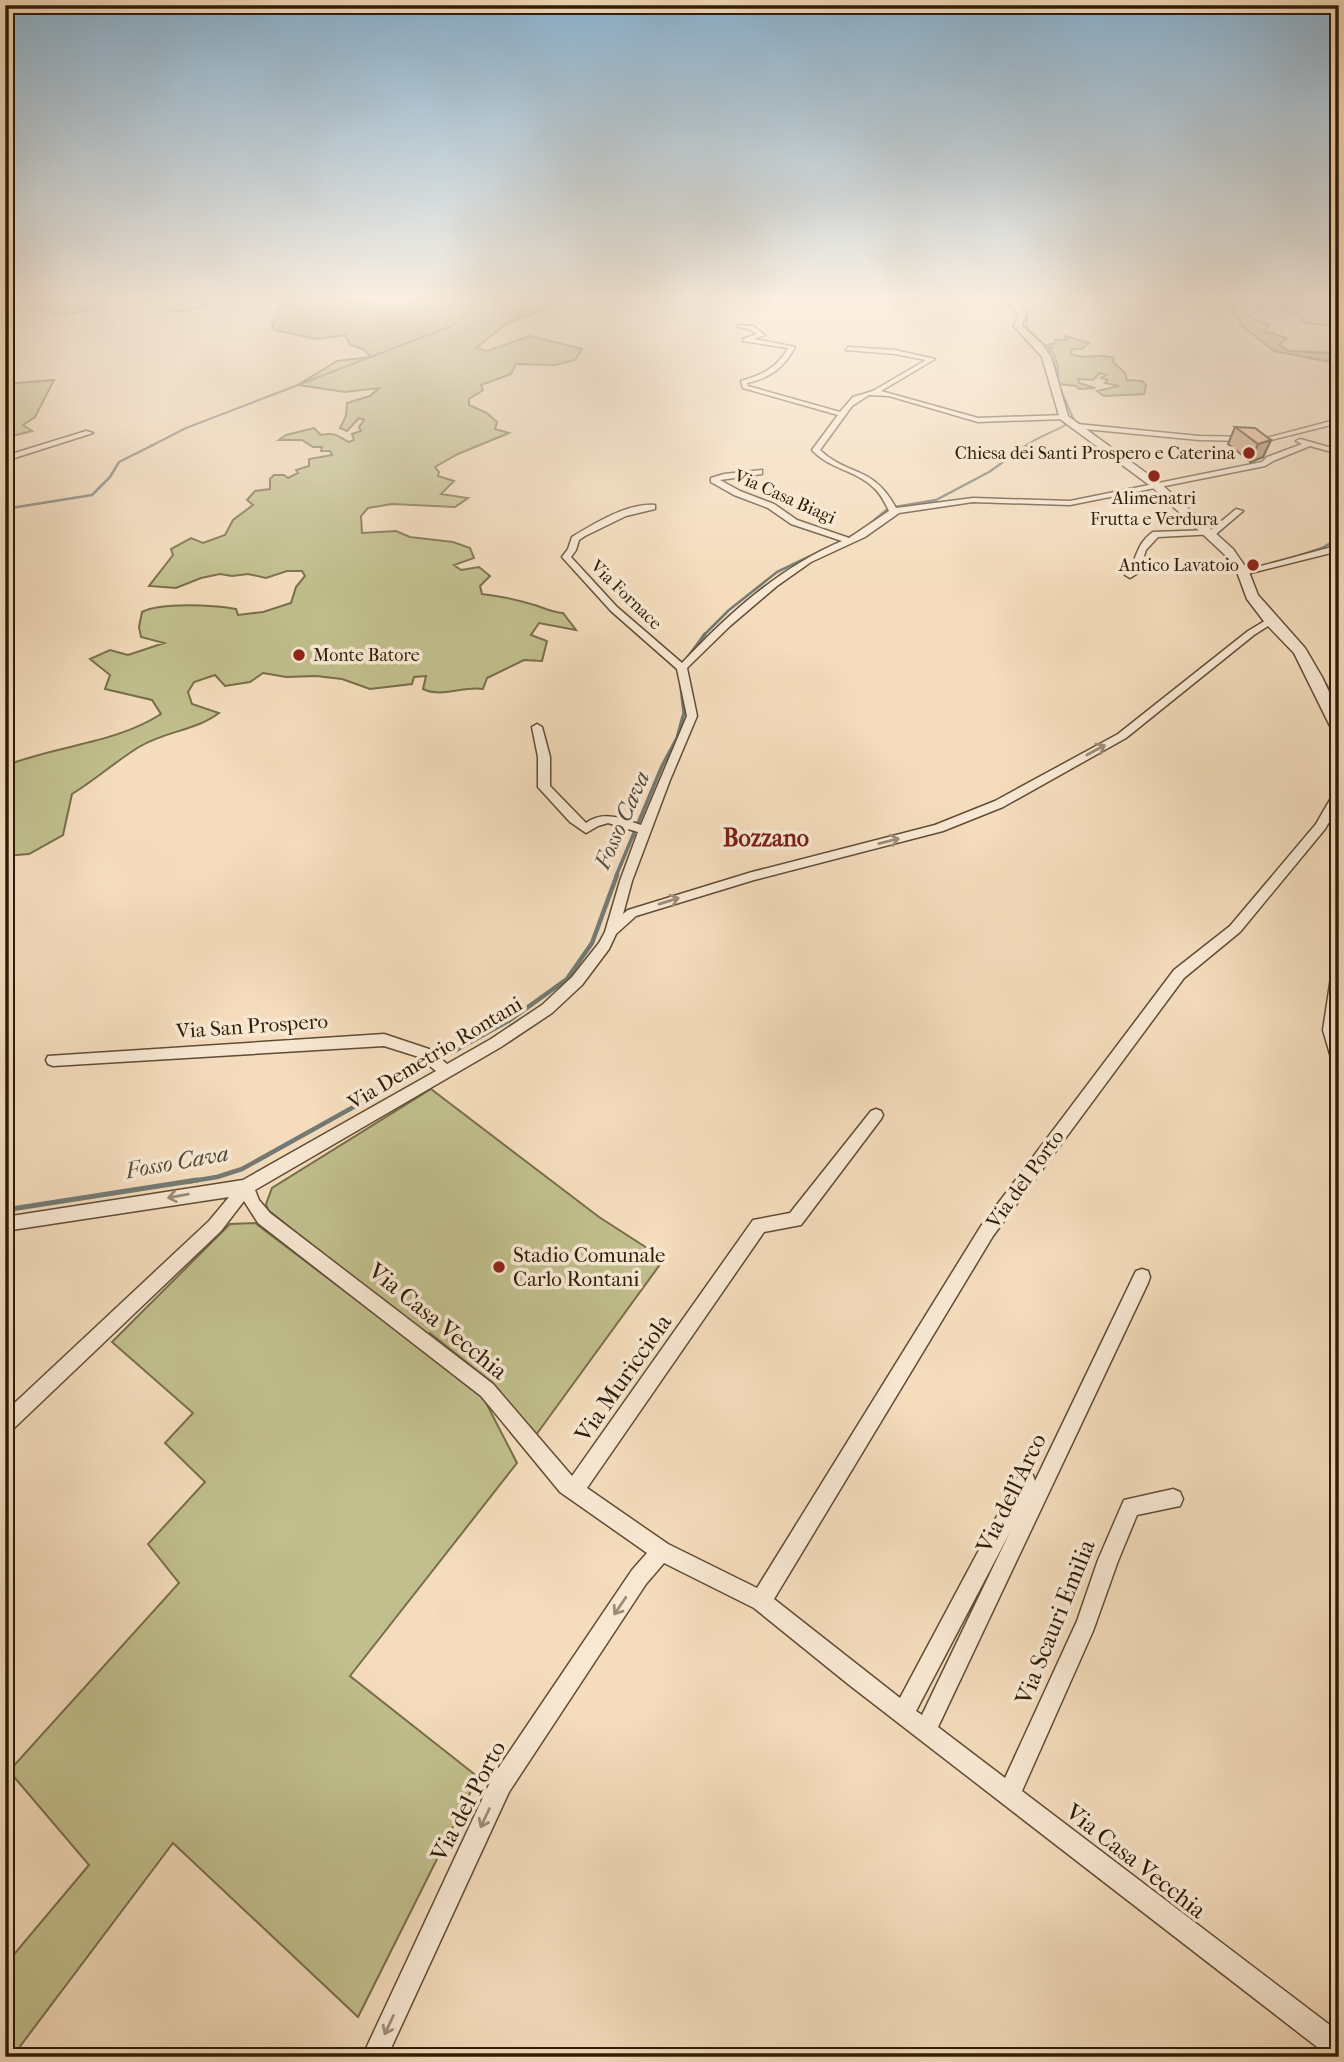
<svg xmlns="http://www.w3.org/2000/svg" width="1344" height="2062" font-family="'IM FELL French Canon',serif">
  <rect width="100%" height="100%" fill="#f4dcbc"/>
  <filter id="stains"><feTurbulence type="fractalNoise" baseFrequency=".00286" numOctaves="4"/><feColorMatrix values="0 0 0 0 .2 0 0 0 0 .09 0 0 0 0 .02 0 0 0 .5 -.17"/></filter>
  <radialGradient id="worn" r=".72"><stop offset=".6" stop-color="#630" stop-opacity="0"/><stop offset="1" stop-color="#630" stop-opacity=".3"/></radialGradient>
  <g fill="#c1bf8d" stroke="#786e4a" stroke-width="2">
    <path d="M5,297H120C101,305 77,318 55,313C40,309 21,299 5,302Z"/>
    <path d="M192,297H253C243,299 233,298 224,300C200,305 193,313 168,311Z"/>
    <path d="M288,297H567L538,312L507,323L476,348L487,351L530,336L582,349L575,360L555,365L516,364L511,374L481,385L483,390L469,399V405L487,413L497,422L495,429L509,433L458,454L435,467L439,472L438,476L454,481L441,494L468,498L455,507L392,504L368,508L361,516L362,533L396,531L410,537L453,542L470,548L474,558L454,565L461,570L479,567L490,576L480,586L482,594C498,596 515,599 531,604C543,607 550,612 563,613L576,630L539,623L531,635L547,641L542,661L524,660L487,678L483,689C463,686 441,698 423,689L426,676L414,677L412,684L370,689L342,679L316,676L286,677L263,673L250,682L225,686L215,675L194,682L188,692L192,704L219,713C195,731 165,731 139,747C116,761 95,780 72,794L63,835L29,854L5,856V774L9,773L10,764C60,745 116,743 161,714L152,700L105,689L110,675L90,659L110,650L128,655L164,643L141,637L139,627L142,612C161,602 214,605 236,609L238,615L263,612L291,603L296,587L305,576L302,571H287L266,578L248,574L232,576L220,574L201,578L176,588L149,586L173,555L171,549L191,538L203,543L225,535L233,520L253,505L247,500L255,491L270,489V479L274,475H284L288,478L298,473L296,470L309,466V459L332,455L330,451H321L322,447H313L302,440H279L286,435L314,428L321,435C336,432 337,436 349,442L354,440L352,434L361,431L359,427L364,420L359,418L347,431L340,428L346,416L347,403L370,396L379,388L345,392L298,385L337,361L371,357L363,349L350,345L345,335L317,339L274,330L272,323L281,316L277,310L290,305Z"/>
    <polygon points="1232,297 1339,297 1339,327 1305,323 1295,313 1268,306 1248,317 1269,325 1263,331 1287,338 1279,345 1288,351 1333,353 1338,357 1329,359 1336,363 1274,351 1240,324 1240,318 1232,314 1235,311 1229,309 1229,303 1235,299"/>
    <path d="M1065,336L1089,343L1082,349H1072L1071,354C1087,361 1099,352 1114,358L1113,362L1125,373L1127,380L1142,381L1146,385L1144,394L1104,396L1097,391L1119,386L1105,383L1108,380L1101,378L1106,375L1100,373L1093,380L1078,379L1079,383L1095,388L1079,389L1076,386L1059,384L1057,371L1048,351L1052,348L1048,345L1056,343L1055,340H1067Z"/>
    <polygon points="54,380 35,417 23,425 32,431 5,438 5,384"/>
    <polygon points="431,1089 599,1217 664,1259 536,1435 491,1382 430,1333 427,1336 268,1210 266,1204 272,1188"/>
    <polygon points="255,1223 482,1395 517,1463 350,1676 478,1777 358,2017 173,1843 12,2057 5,2057 5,1965 89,1865 9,1771 179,1583 148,1544 205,1482 165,1443 193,1413 112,1342 230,1224"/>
  </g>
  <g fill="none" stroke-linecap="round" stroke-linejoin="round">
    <g stroke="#737a74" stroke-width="2">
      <path d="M1016,297L1028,308L1026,327L1054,354L1058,366V384L1074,420C1058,431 1040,435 1024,447"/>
      <polyline points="149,447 186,428 454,325"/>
    </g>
    <g stroke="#737a74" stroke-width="2.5">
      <polyline points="5,509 92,495 110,477 119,462 153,445"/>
      <polyline points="867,526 889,508 936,500 989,472 1027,445"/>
      <polyline points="1295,557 1322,548 1339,538"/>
      <polyline points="703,636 729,610 777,572 854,535"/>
    </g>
    <g stroke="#737a74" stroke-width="3.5">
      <polyline points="681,667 705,634"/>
      <polyline points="1326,685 1339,711"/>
      <polyline points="616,876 662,766 677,738 684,713 681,686"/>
    </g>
    <polyline stroke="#737a74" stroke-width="4.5" points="186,1182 217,1177 242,1169 510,1020 567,979 592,943 617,875"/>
    <polyline stroke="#737a74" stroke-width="5" points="5,1210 197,1180"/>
    <defs>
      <g id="minor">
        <polygon points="1010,297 1023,297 1012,300"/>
        <polygon points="1046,297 1054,297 1076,308 1071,309"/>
        <path d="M738,325L753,326L765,335L754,339L795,347C784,368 770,378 747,383L748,386L840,412L853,397L873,391L926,360L895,354L846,350L848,347L895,350L935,359L881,391L978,418L1064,415L1068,417L1064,419L978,422L889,396L869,395L852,406L820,450C849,477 873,465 896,508L973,498L1070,501L1262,462L1267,457L1302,444L1296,441L1300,439L1339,450V454L1310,446L1273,461L1265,466L1070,505L973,502L899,513L865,537L811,562L777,586L730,626L687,668L697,716L670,780L632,881L623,914L628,910L752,872L935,825L995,801L1118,734L1248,631L1268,619L1276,621L1254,635L1126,738L1003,807L943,831L754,880L636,916L616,934L609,949L582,985L552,1013L501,1047L255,1190L259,1200L270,1213L493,1384L572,1476L753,1220L790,1213L871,1111L876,1109L881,1111L883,1115L881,1119L801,1225L764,1232L587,1488L668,1544L757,1588L981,1226L1174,970L1230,926L1316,824L1335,791L1339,790V805L1325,829L1240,932L1184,978L993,1236L774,1599L900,1698L1019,1475L1026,1473L1033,1475L1035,1481L1136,1271L1142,1269L1148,1271L1150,1277L1148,1283L938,1727L1005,1778L1077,1621L1098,1560L1124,1500L1173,1489L1180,1492L1183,1499L1180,1506L1137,1515L1118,1561L1093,1631L1022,1791L1339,2032V2057H1330L848,1684L754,1608L664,1563L646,1584L509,1792L387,2057H362L493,1776L632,1570L647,1553L560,1492L481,1396L258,1223L244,1201L221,1231L11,1431L5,1434V1412L209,1221L229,1197L5,1231V1217L243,1180L436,1071L419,1057L384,1046L53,1066L48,1064L46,1060L48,1056L384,1034L429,1049L447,1064L491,1039L542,1005L572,977L599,943L605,932L620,881L638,832L608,823L598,826L586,833L570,822L538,787V757L532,727L537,724L542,727L550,757V786L586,823C604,810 622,819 641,825L687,716L677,669L611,611L562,557L568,549L572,537C595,523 627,503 655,505V509L626,516L585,536L579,540L576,550L571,557L617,607L682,663C728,614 779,568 842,541L791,524L768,508L734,495L711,482V478L724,474L762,470V474L720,480L740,491L774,504L797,520L849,538L889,511C885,503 881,494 874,488C856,470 829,469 812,450L838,415L743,388L741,381C762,375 777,368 788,348L743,341V339L757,334L749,329L738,327ZM1010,1532L922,1715L916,1711Z"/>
        <polygon points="1339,419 1339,423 1259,443 1255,441"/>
        <polygon points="1077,424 1199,436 1250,437 1254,439 1250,441 1199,440 1074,428 1074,424"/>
        <polygon points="86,431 93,433 5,461 5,456"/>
        <path d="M1236,509L1243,511L1216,534L1158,537L1146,550L1138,573L1130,578L1125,575C1138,562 1134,545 1153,532L1211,530Z"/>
        <polygon points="1339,545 1339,551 1243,575 1239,572"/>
        <polygon points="1339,966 1337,1030 1339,1067 1334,1065 1332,1061 1323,1030 1332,971"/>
      </g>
      <polygon id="tertiary" points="1004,297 1012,297 1026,312 1022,326 1042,344 1051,357 1068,416 1160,483 1233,549 1249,572 1258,595 1305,648 1322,677 1339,713 1339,734 1332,730 1294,653 1266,624 1247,599 1237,572 1225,555 1152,487 1060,419 1042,357 1014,326 1019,314"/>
    </defs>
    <use href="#minor" stroke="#604c34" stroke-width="3"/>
    <use href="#tertiary" stroke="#604c34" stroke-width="3"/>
    <use href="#minor" fill="#f8e8d3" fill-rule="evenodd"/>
    <use href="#tertiary" fill="#f8e8d3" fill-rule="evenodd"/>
  </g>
  <polygon fill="#c69877" stroke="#2e1c07" stroke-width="2" points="1235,427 1271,440 1263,457 1251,462 1228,444"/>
  <polygon fill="#a17c61" stroke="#2e1c07" stroke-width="2" points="1271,440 1263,457 1251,462 1258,444"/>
  <polygon fill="#e6b18a" stroke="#2e1c07" stroke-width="2" points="1235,427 1255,428 1271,440 1258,444"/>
  <defs><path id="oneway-shaft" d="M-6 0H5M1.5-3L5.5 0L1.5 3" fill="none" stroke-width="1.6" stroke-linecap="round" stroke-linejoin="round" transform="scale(1.75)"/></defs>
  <g stroke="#9d8c77">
    <use href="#oneway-shaft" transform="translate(1096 750) rotate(-29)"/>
    <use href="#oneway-shaft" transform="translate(889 841) rotate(-14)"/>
    <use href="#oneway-shaft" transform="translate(669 901) rotate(-17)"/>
    <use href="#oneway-shaft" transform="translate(178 1196) rotate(170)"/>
    <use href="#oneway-shaft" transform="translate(620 1606) rotate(124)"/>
    <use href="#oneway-shaft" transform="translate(485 1818) rotate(115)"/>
    <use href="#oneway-shaft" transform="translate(389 2025) rotate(115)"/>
  </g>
  <linearGradient id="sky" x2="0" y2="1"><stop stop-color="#8bb6d6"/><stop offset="0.51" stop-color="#faefe1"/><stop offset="1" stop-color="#faefe1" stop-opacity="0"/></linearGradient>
  <rect width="1344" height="586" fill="url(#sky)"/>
  <g fill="#8f2418" stroke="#f8e8d3" stroke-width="2.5">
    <circle cx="1249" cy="453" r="7"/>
    <circle cx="1154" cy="476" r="7"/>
    <circle cx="1253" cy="565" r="7"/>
    <circle cx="299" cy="655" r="7"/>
    <circle cx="499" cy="1267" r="7"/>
  </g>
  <g text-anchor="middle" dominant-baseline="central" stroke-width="7" stroke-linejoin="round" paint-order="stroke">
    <g font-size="18" fill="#2e1c07" stroke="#f8e8d3" text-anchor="end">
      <text x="1235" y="453">Chiesa dei Santi Prospero e Caterina</text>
      <text x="1154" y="498" text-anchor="middle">Alimenatri<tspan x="1154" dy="21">Frutta e Verdura</tspan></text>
      <text x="1239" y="565">Antico Lavatoio</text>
      <text x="313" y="655" text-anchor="start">Monte Batore</text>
    </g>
    <g font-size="18" fill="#2e1c07" stroke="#f8e8d3">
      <text transform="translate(785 497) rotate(24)">Via Casa Biagi</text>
      <text transform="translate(626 595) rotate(44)">Via Fornace</text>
    </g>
    <g font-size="21" fill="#2e1c07" stroke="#f8e8d3">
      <text transform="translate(252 1026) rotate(-4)">Via San Prospero</text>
      <text transform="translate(435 1053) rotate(-31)">Via Demetrio Rontani</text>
      <text transform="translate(1025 1179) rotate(-54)">Via del Porto</text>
    </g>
    <g font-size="21" fill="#2e1c07" stroke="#f8e8d3" text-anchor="start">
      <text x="513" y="1255">Stadio Comunale<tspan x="513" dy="24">Carlo Rontani</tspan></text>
    </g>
    <g font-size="23" font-style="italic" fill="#504b3d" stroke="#f8e8d3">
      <text transform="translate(622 820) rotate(-66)">Fosso Cava</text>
      <text transform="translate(177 1162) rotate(-10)">Fosso Cava</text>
    </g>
    <g font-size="24" font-weight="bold" fill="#7a1f14" stroke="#f8e8d3">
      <text x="766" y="838">Bozzano</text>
    </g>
    <g font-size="24" fill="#2e1c07" stroke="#f8e8d3">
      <text transform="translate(438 1321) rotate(39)">Via Casa Vecchia</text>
      <text transform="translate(623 1378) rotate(-55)">Via Muricciola</text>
      <text transform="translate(1011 1493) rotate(-64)">Via dell'Arco</text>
      <text transform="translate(1055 1622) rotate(-68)">Via Scauri Emilia</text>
      <text transform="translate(468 1801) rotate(-62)">Via del Porto</text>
      <text transform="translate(1136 1861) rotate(38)">Via Casa Vecchia</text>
    </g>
  </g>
  <rect width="1344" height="2062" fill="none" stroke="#f4dcbc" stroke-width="28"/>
  <rect x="7" y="7" width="1330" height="2048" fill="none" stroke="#2e1c07" stroke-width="3.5"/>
  <rect x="14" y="14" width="1316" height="2034" fill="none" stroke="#2e1c07" stroke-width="2"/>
  <rect width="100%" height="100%" filter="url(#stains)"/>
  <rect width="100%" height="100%" fill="url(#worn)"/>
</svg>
